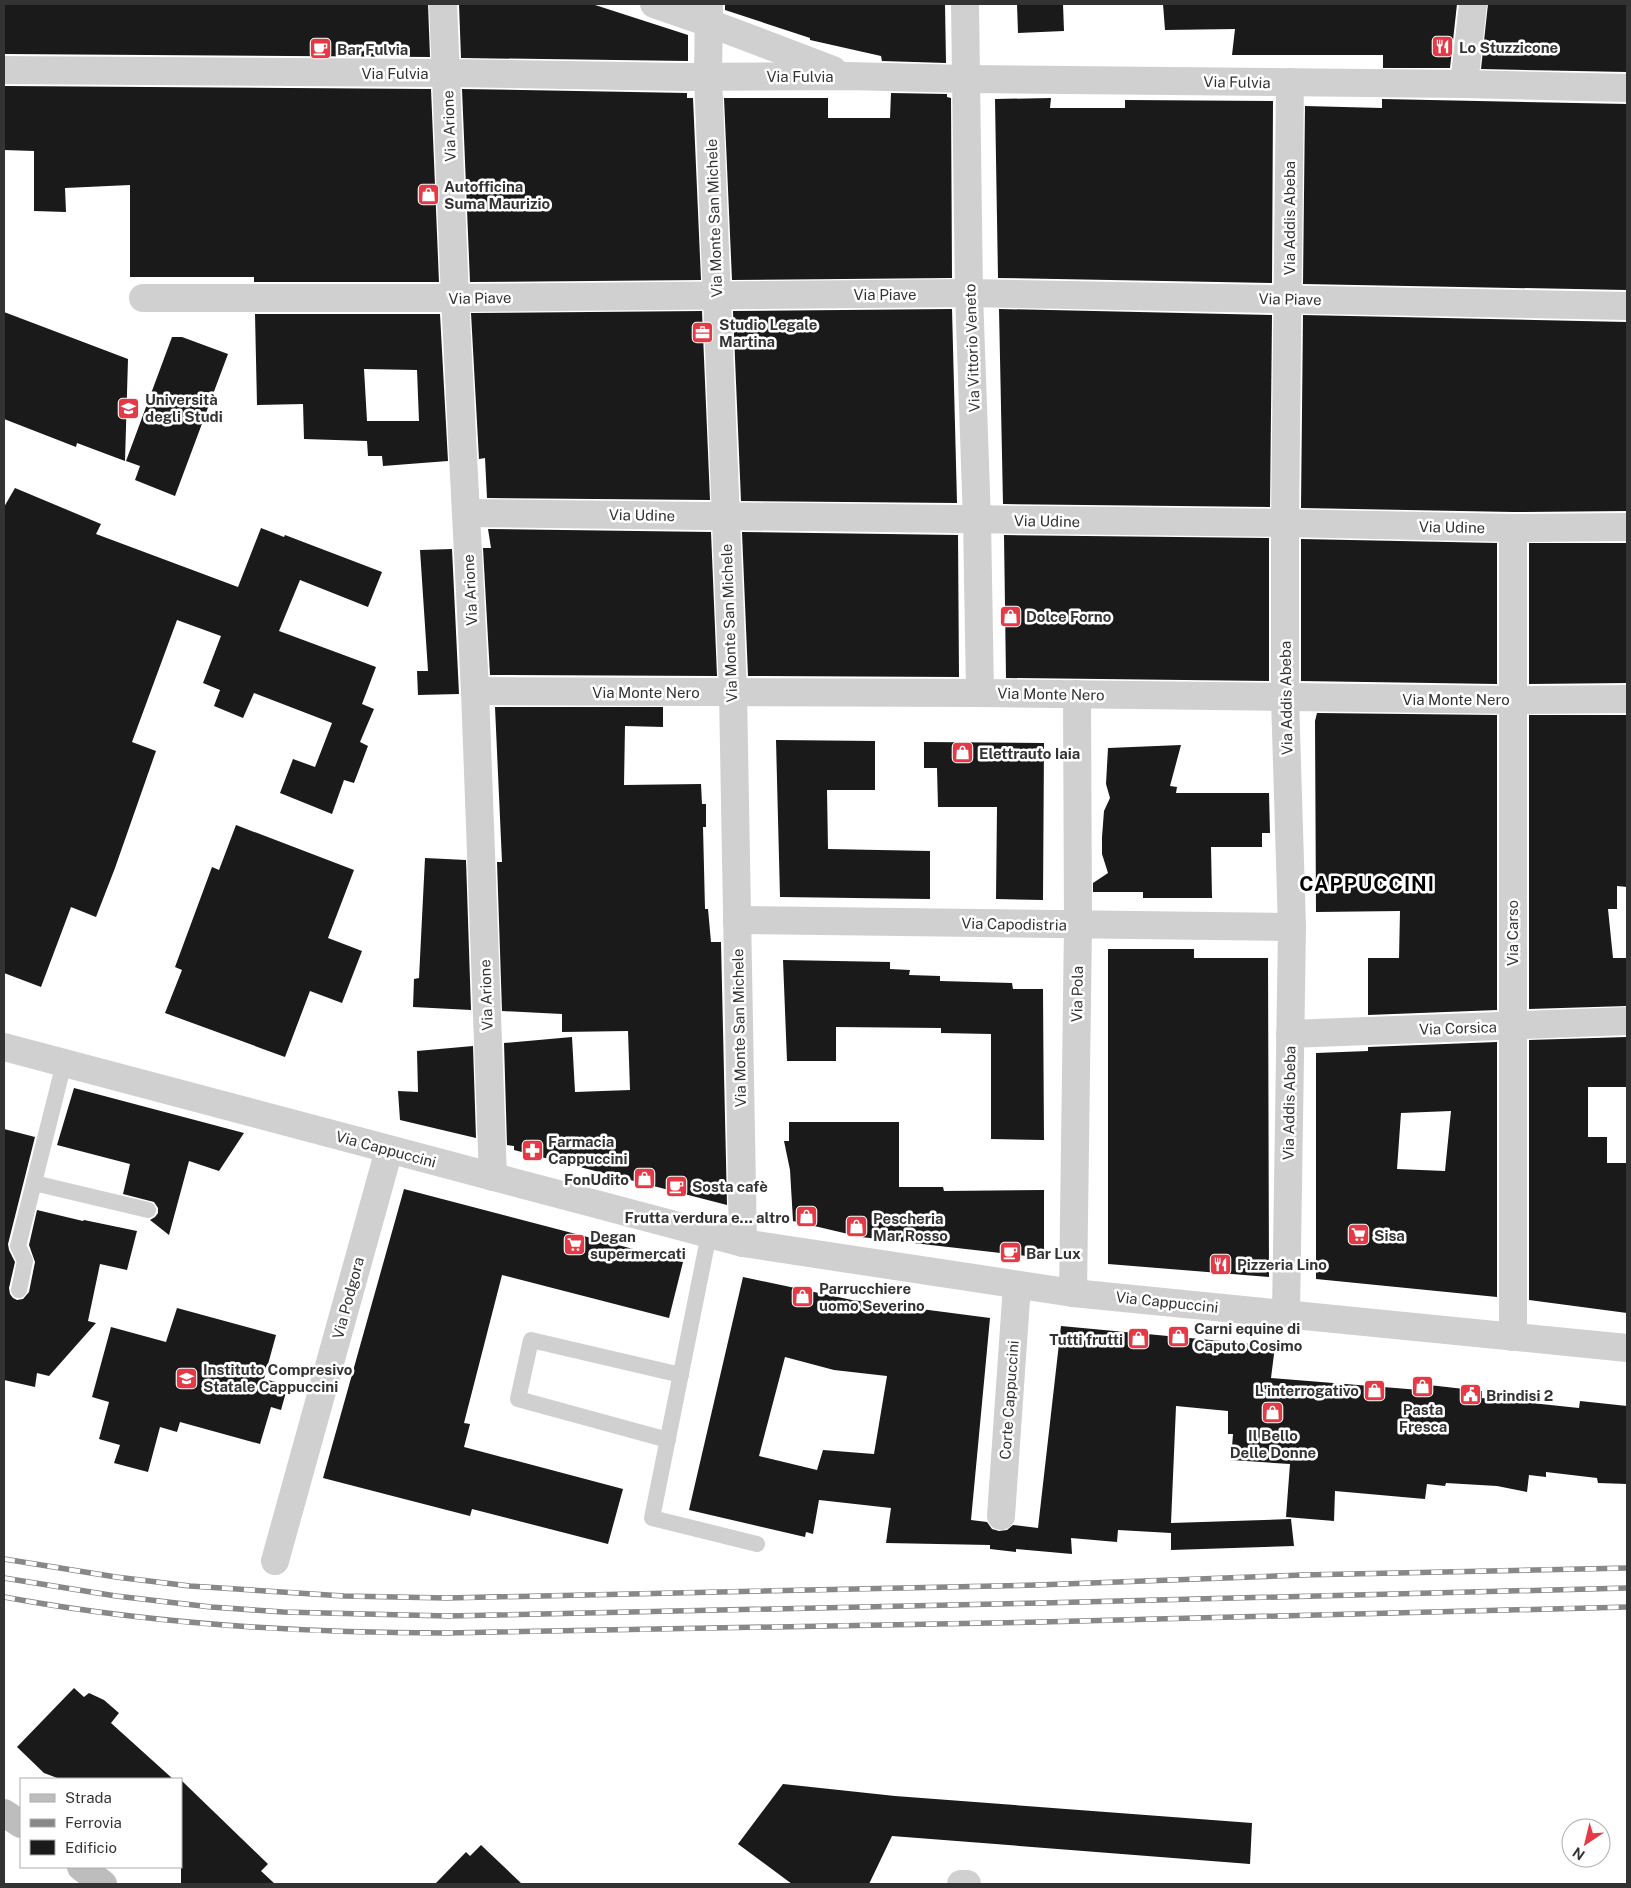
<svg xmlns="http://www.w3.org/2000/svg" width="1631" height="1888" font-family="'Public Sans',sans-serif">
  <rect width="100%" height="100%" fill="#fff"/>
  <g fill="#1a1a1a" fill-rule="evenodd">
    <polygon points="4,4 428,4 430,57 4,54"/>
    <polygon points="459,4 592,4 688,35 688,61 461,58"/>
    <polygon points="725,4 945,4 946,63 882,61 881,56 810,40 810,38 725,10"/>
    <polygon points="1017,4 1063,4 1064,31 1018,33"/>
    <polygon points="1163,4 1457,4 1450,68 1383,68 1383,55 1232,55 1235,29 1165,30"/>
    <polygon points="1488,4 1627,4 1627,72 1481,69"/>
    <polygon points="4,86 431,89 439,282 254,282 254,277 130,277 130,185 65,188 66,212 34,211 34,151 4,150"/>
    <polygon points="462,89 687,93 687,98 693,98 701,280 470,282"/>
    <polygon points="891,93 947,94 947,97 951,98 952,278 732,280 724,98 828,98 828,118 890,118"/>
    <polygon points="1051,98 1050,108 1125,108 1125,100 1273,101 1272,283 998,278 995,99"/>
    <polygon points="1382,99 1627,104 1627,290 1303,284 1305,106 1382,108"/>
    <polygon points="952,309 957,503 741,501 733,311"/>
    <polygon points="999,309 1272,315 1270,507 1003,504"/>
    <polygon points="702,311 710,500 487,498 485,458 479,459 471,313"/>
    <polygon points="4,312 128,359 125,461 77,443 76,447 4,419"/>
    <path d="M255,314H440L448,461L383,466L382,456H368L367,441L304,439L303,404L257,405ZM364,369L417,370L419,421H367Z"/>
    <polygon points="1303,315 1627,322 1627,511 1513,512 1301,508"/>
    <polygon points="172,337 182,337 228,354 175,496 135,480 140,466 126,461"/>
    <polygon points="15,488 101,524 96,534 238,587 261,528 284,537 285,535 382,572 368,607 300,580 279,631 376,667 362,704 374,709 360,742 368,746 354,783 344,780 332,814 280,793 293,759 315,767 332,723 254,693 243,718 214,706 220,690 203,683 221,636 177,620 132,742 156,751 115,868 96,917 71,907 41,987 4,973 4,507"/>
    <polygon points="488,529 711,532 717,676 490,675 483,548 491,548"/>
    <polygon points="742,532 958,535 959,677 748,676"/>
    <polygon points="1004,535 1269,538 1269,681 1006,678"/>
    <polygon points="1301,539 1497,543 1497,684 1301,681"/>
    <polygon points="1529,543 1627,543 1627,683 1529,684"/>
    <polygon points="452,549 459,694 418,695 417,671 428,671 420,550"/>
    <polygon points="495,707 663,707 663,727 625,726 624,785 701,784 702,804 706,804 706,827 703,827 705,909 708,909 711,942 721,942 727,1205 514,1150 514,1146 507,1145 504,1043 572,1037 575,1092 630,1090 628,1031 562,1032 562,1014 502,1011 497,862 502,862"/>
    <polygon points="1317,713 1497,715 1497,1010 1368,1015 1368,958 1399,958 1400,911 1316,912 1315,721"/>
    <polygon points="1529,715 1627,715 1627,887 1617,886 1617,909 1608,909 1613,958 1627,958 1627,1006 1529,1009"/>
    <polygon points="776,740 875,741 875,790 827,790 828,849 930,851 930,899 780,897"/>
    <polygon points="924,742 1044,743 1043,900 996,899 997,807 938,807 937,768 924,768"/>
    <polygon points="1181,745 1170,786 1177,787 1176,793 1269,793 1270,833 1262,833 1262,847 1211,847 1212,898 1143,898 1143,892 1093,892 1093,883 1108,873 1102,854 1102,837 1104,811 1110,798 1106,784 1108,748"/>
    <polygon points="236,825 354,870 328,938 362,951 342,1003 310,991 285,1057 165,1013 182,970 175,967 212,867 219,870"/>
    <polygon points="425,858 466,860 471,1010 413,1007 414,979 419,978"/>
    <polygon points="1108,949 1194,949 1194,958 1268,958 1269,1277 1108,1264"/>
    <polygon points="783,960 890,962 890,969 910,970 909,975 940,976 940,981 1012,983 1013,989 1043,989 1044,1140 991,1139 991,1034 941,1033 941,1028 836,1027 836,1061 787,1061"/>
    <polygon points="1627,1037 1627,1087 1588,1087 1588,1137 1607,1137 1607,1163 1627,1163 1627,1313 1529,1300 1529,1040"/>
    <path d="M1497,1042V1297L1316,1279V1053L1368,1051V1047ZM1451,1111L1445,1171L1397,1169L1401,1113Z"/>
    <polygon points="473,1046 476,1138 400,1120 398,1091 418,1092 417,1051"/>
    <polygon points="74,1088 244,1133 219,1171 189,1161 169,1235 150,1220 155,1217 158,1213 158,1208 154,1202 123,1194 130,1164 57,1145"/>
    <polygon points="789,1122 899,1122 899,1187 943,1187 944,1191 1044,1190 1044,1258 861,1237 793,1221 790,1170 784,1141 789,1141"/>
    <polygon points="4,1129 35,1137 8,1244 9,1250 15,1262 9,1288 10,1294 13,1298 17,1300 23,1299 29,1292 35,1262 29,1245 37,1210 83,1221 84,1220 137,1231 127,1270 100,1264 88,1321 96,1323 49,1376 37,1373 35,1387 4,1380"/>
    <polygon points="404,1189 683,1262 669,1318 502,1275 464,1423 470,1424 464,1447 623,1489 608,1544 472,1509 470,1516 323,1478"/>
    <path d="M743,1277L852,1300L990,1318L971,1520L987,1522L992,1529L999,1531L1007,1530L1013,1525L1038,1528L1061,1326L1275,1346L1271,1378L1420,1390V1384L1482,1391V1398L1579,1408L1580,1401L1627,1406V1484L1598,1483L1597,1478L1546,1472V1477L1529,1475L1527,1492L1497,1486L1446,1483L1445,1486L1427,1484L1425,1499L1335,1491L1334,1521L1286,1517L1290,1464L1231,1460L1233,1434H1228V1411L1176,1406L1171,1523L1291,1519L1294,1546L1171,1550V1533L1118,1530L1117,1542L1071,1538L1072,1554L1016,1549V1552L990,1549V1545L886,1543L891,1508L819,1500L813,1534L806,1532L805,1537L689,1510ZM785,1357L834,1370L887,1376L874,1454L823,1450L817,1470L759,1456Z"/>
    <polygon points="177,1308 276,1335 264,1379 288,1385 281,1410 271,1407 260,1444 180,1422 177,1432 160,1427 148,1472 114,1463 120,1445 99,1439 109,1402 92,1397 111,1327 166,1342"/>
    <polygon points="74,1688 84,1697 89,1693 104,1700 119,1713 111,1723 173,1779 60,1779 44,1773 17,1747"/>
    <polygon points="181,1780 268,1864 261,1871 275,1884 181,1884"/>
    <polygon points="783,1784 895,1796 1252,1823 1250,1864 892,1836 869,1884 792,1884 738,1844"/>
    <polygon points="481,1845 522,1884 435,1884 466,1852 470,1856"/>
  </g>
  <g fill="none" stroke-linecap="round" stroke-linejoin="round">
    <g stroke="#d0d0d0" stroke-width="16">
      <polyline points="34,1183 148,1210"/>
      <polyline points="709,1234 652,1518 757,1544"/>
      <polyline points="19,1290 25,1261 18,1246 64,1063"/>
      <polyline points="668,1440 518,1399 531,1340 681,1375"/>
    </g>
    <g stroke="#d0d0d0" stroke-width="28">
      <polyline points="443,4 455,298 475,691 493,1177"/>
      <polyline points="654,4 709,23 833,70"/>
      <polyline points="709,4 708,77 733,692 743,1243"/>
      <polyline points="965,4 969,293 977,520 980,693"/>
      <polyline points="4,70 447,73 683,77 847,76 967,79 1464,84 1627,88"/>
      <polyline points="1464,84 1473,4"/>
      <polyline points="143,298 455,298 969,293 1627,306"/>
      <polyline points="467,513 1285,523 1513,528 1627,527"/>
      <polyline points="475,691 980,693 1513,700 1627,699"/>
      <polyline points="737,920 1292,927"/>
      <polyline points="1290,1034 1627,1021"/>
      <polyline points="1073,1293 1078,925 1077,694"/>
      <polyline points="1286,1314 1292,927 1285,698 1285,523 1290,82"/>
      <polyline points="1513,1337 1513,528"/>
      <polyline points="1001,1516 1017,1285"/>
      <polyline points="275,1561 389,1150"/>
      <polyline points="961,1884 967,1884"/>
    </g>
    <polyline stroke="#d0d0d0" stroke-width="28" points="4,1047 743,1243 1073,1293 1627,1348"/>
    <g stroke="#bdbdbd" stroke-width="28">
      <polyline points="4,1813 21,1824"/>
      <polyline points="81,1867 103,1884"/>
    </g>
    <defs>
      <g id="rail">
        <polyline points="4,1559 116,1577 190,1586 344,1596 447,1598 1037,1585 1302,1575 1627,1568"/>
        <polyline points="4,1578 116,1596 211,1607 283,1612 448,1616 1042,1603 1627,1588"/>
        <path d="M4,1597C150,1624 297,1633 446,1633L1041,1622L1627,1607"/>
      </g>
    </defs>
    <use href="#rail" stroke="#888" stroke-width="5.5"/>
    <use href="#rail" stroke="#fff" stroke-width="4" stroke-dasharray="11" stroke-linecap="butt"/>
  </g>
  <defs>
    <symbol id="restaurant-square" viewBox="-11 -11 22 22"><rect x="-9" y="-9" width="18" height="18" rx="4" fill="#e63946" stroke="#fff"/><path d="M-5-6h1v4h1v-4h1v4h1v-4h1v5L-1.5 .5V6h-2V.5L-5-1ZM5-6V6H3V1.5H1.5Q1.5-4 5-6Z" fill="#fff"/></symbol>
    <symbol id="cafe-square" viewBox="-11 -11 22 22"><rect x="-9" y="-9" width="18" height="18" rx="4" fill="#e63946" stroke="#fff"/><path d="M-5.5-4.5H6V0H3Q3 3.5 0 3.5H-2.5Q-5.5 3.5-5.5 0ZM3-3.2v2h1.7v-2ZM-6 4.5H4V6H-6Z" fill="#fff"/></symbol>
    <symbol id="shop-square" viewBox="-11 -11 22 22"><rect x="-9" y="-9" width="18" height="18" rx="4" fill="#e63946" stroke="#fff"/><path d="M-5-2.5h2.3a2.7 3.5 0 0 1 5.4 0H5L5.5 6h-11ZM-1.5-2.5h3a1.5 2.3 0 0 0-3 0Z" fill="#fff"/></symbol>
    <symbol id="office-square" viewBox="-11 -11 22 22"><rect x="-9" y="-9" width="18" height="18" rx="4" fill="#e63946" stroke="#fff"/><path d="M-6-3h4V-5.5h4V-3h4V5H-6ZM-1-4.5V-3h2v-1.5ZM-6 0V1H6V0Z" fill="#fff"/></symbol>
    <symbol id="university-square" viewBox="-11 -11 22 22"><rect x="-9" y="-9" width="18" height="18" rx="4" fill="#e63946" stroke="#fff"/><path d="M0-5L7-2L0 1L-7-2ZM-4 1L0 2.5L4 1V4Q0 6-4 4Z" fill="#fff"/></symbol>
    <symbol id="pharmacy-square" viewBox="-11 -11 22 22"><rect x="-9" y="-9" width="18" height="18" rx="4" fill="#e63946" stroke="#fff"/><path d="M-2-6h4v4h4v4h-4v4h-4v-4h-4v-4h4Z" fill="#fff"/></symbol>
    <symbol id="supermarket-square" viewBox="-11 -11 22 22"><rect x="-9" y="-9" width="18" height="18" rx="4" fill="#e63946" stroke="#fff"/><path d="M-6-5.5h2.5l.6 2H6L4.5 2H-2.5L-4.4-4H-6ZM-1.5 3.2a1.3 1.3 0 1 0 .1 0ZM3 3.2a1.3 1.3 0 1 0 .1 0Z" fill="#fff"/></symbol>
    <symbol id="school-square" viewBox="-11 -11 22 22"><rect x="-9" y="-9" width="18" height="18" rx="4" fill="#e63946" stroke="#fff"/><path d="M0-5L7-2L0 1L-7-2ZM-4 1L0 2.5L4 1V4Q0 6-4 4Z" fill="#fff"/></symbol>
    <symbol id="civic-square" viewBox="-11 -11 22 22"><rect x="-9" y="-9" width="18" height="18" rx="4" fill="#e63946" stroke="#fff"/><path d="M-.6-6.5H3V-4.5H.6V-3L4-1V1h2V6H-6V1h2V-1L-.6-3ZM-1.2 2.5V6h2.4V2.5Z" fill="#fff"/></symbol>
  </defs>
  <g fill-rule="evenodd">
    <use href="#restaurant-square" x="1430" y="34" width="25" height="25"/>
    <use href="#cafe-square" x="308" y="36" width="25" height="25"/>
    <use href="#shop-square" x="416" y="182" width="25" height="25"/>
    <use href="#office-square" x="690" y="320" width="25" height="25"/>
    <use href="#university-square" x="116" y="396" width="25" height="25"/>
    <use href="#shop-square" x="998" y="604" width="25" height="25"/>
    <use href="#shop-square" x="950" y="740" width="25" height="25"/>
    <use href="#pharmacy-square" x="520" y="1138" width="25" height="25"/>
    <use href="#shop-square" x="632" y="1166" width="25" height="25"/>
    <use href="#cafe-square" x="664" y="1174" width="25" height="25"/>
    <use href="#shop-square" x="794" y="1204" width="25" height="25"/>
    <use href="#shop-square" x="844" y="1214" width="25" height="25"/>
    <use href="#supermarket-square" x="1346" y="1222" width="25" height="25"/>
    <use href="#supermarket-square" x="562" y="1232" width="25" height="25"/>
    <use href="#cafe-square" x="998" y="1240" width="25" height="25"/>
    <use href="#restaurant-square" x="1208" y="1252" width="25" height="25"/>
    <use href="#shop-square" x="790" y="1284" width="25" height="25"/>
    <use href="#shop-square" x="1166" y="1324" width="25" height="25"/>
    <use href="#shop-square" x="1126" y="1326" width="25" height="25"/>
    <use href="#school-square" x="174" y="1366" width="25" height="25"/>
    <use href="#shop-square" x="1410" y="1374" width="25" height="25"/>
    <use href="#shop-square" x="1362" y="1378" width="25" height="25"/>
    <use href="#civic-square" x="1458" y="1382" width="25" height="25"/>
    <use href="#shop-square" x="1260" y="1400" width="25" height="25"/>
  </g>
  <g text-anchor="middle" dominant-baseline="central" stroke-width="5" stroke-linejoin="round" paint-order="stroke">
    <g font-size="15" font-weight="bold" fill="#333" stroke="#fff" text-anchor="start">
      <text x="1459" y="47">Lo Stuzzicone</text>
      <text x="337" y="49">Bar Fulvia</text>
      <text x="444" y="186">Autofficina<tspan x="444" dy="17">Suma Maurizio</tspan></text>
      <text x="719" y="324">Studio Legale<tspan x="719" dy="17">Martina</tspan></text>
      <text x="145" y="399">Università<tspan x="145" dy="17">degli Studi</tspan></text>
      <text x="1026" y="616">Dolce Forno</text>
      <text x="979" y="753">Elettrauto Iaia</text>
      <text x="548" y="1141">Farmacia<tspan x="548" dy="17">Cappuccini</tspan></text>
      <text x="629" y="1179" text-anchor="end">FonUdito</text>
      <text x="692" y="1186">Sosta cafè</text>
      <text x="790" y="1217" text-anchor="end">Frutta verdura e... altro</text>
      <text x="873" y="1218">Pescheria<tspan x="873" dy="17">Mar Rosso</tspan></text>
      <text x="1374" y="1235">Sisa</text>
      <text x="590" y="1236">Degan<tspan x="590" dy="17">supermercati</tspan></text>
      <text x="1026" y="1253">Bar Lux</text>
      <text x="1237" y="1264">Pizzeria Lino</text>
      <text x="819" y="1288">Parrucchiere<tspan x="819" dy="17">uomo Severino</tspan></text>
      <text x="1194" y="1328">Carni equine di<tspan x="1194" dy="17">Caputo Cosimo</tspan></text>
      <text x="1123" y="1339" text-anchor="end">Tutti frutti</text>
      <text x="203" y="1369">Instituto Compresivo<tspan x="203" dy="17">Statale Cappuccini</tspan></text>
      <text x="1359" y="1390" text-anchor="end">L'interrogativo</text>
      <text x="1486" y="1395">Brindisi 2</text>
      <text x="1423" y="1409" text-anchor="middle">Pasta<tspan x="1423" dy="17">Fresca</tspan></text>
      <text x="1273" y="1435" text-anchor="middle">Il Bello<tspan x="1273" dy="17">Delle Donne</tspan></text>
    </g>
    <g font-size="15" fill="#333" stroke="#fff">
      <text x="395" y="73">Via Fulvia</text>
      <text x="800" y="76">Via Fulvia</text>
      <text transform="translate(1237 82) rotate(1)">Via Fulvia</text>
      <text transform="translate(449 126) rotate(-92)">Via Arione</text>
      <text transform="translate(714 218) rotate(-92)">Via Monte San Michele</text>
      <text transform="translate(1289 218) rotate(-90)">Via Addis Abeba</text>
      <text x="885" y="294">Via Piave</text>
      <text transform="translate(480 298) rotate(-1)">Via Piave</text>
      <text transform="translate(1290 299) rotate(1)">Via Piave</text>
      <text transform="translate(972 348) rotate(-92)">Via Vittorio Veneto</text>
      <text transform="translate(642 515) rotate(1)">Via Udine</text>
      <text transform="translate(1047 521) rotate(1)">Via Udine</text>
      <text transform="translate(1452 527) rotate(1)">Via Udine</text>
      <text transform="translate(470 590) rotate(-93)">Via Arione</text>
      <text transform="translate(729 623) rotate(-92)">Via Monte San Michele</text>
      <text x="646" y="692">Via Monte Nero</text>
      <text transform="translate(1051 694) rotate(1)">Via Monte Nero</text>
      <text transform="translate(1286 698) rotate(-91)">Via Addis Abeba</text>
      <text x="1456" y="699">Via Monte Nero</text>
      <text transform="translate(1014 924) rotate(1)">Via Capodistria</text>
      <text transform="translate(1512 933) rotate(-90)">Via Carso</text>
      <text transform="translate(1077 994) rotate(-89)">Via Pola</text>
      <text transform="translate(486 995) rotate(-92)">Via Arione</text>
      <text transform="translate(739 1028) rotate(-91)">Via Monte San Michele</text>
      <text transform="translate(1458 1028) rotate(-2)">Via Corsica</text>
      <text transform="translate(1289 1103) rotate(-89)">Via Addis Abeba</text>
      <text transform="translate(386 1149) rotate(15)">Via Cappuccini</text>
      <text transform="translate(348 1298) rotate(-75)">Via Podgora</text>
      <text transform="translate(1167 1302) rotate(6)">Via Cappuccini</text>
      <text transform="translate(1009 1400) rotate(-86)">Corte Cappuccini</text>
    </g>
    <g font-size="20" font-weight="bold" letter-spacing="1" fill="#000" stroke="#fff">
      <text x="1367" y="884">CAPPUCCINI</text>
    </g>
  </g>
  <rect width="1631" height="1888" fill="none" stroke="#333333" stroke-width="10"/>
  <rect x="20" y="1778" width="162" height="90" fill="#ffffff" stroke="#adadad"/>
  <rect x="30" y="1794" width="25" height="8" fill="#bdbdbd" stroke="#adadad"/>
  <text x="65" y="1803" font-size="15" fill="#333333">Strada</text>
  <rect x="30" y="1819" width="25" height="8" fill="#888888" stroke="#adadad"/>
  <text x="65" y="1828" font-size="15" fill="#333333">Ferrovia</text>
  <rect x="30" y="1840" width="25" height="15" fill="#1a1a1a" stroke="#adadad"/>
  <text x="65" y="1853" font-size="15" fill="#333333">Edificio</text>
  <g transform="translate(1586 1843) rotate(215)"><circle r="24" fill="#ffffff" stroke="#adadad"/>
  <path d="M0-4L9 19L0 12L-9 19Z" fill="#e63946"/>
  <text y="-8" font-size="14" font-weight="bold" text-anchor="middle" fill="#333333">N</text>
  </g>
</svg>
